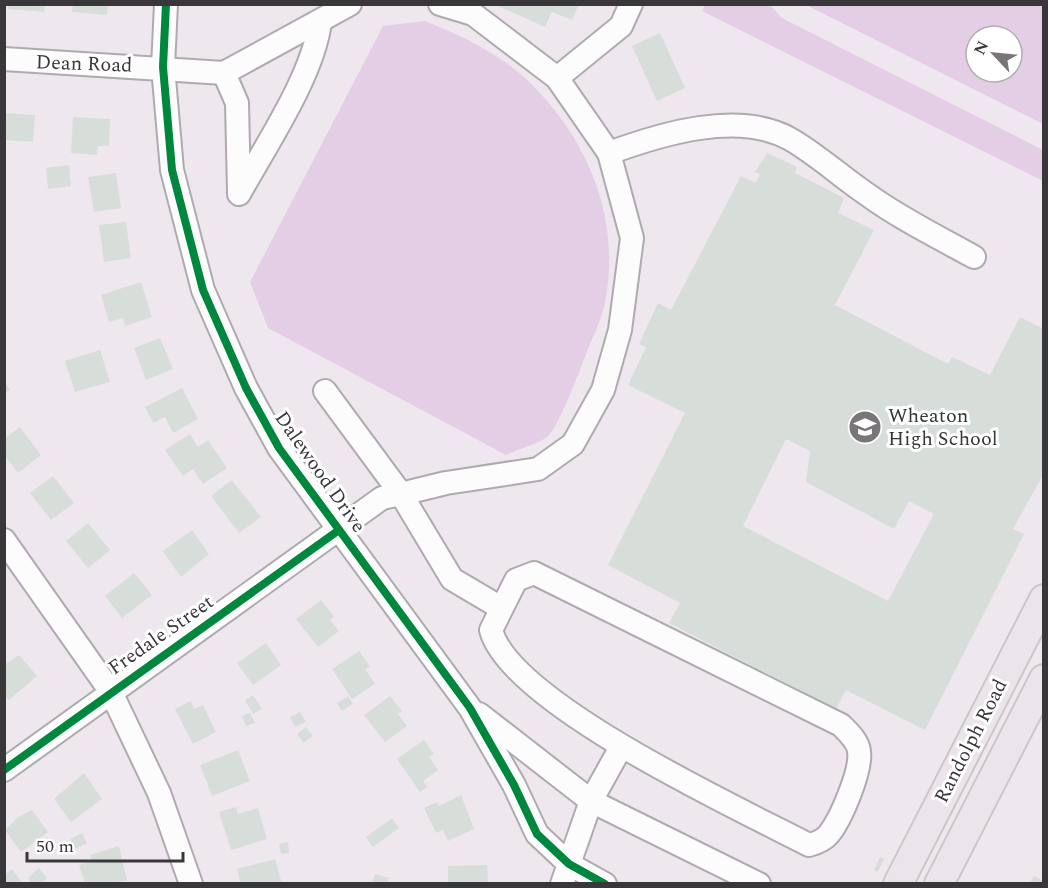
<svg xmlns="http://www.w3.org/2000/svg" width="1048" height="888" font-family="Spectral,serif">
  <rect width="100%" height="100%" fill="#eee8ee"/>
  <g fill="#e4cee5" fill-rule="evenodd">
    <polygon points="705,5 770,5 782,18 1043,150 1043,181 702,11"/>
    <path d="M806,5H1043V124ZM976,36H1012V72H976Z"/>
    <path d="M425,21C457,34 490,49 517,71C585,129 624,218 604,307C600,323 592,339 586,354C580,370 559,426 548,436C541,443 516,450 506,455L268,328L250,282L383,26Z"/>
  </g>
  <g fill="#d7ddd9" fill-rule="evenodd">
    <polygon points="9,4 45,4 44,12 8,9"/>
    <polygon points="73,4 108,4 107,15 72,12"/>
    <polygon points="494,4 579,4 572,20 552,12 545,27"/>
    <polygon points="660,33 685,88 657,101 632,46"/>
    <polygon points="4,113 35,115 33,142 4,140"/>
    <polygon points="73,117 110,119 109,146 98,146 97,155 71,153"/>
    <path d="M767,153L797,167L795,173L844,198L838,213L874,230L835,305L948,364L952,357L990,375L1020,317L1044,329V473L1013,529L1024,534L925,730L846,690L836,709L669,623L680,603L608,565L685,413L628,385L646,347L639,344L658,303L671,310L741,176L756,183L760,174L755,172ZM786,439L810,451L806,482L894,529L909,501L934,514L888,601L743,526Z"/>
    <polygon points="69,165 71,186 48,189 46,168"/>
    <polygon points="116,173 121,208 94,212 88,177"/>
    <polygon points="126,222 131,258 104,262 99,225"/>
    <polygon points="141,282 152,317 125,326 123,318 109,322 101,295"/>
    <polygon points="160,338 173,369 146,380 134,348"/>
    <polygon points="100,350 110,382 75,392 65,361"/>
    <polygon points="4,381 10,390 4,394"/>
    <polygon points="182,388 198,419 173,433 165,417 153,423 145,407"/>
    <polygon points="20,427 41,455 18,473 4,455 4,439"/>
    <polygon points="190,434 198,447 208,440 227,468 203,484 193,469 183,476 165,450"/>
    <polygon points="53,476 74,503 51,520 30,493"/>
    <polygon points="232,480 261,517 239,533 211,496"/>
    <polygon points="88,523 110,550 88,568 66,541"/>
    <polygon points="192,530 209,554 181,577 163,551"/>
    <polygon points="134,573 152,595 122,618 105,596"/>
    <polygon points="321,600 334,617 330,620 339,631 318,647 296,619"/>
    <polygon points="266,643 281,665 253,685 237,663"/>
    <polygon points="359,651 370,667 365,669 375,684 352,699 332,669"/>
    <polygon points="19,655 37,676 9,700 4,695 4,665"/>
    <polygon points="253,695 262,709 253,714 245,700"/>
    <polygon points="348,696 353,704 342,711 337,703"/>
    <polygon points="390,696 402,711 398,714 407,726 385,742 364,715"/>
    <polygon points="191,701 194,709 203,705 216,732 193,744 175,709"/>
    <polygon points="300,712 306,722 295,727 290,717"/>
    <polygon points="250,713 255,723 246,726 242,716"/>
    <polygon points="306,727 313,736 303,743 297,734"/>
    <polygon points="424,740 434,754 429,757 438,770 423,781 427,787 420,792 397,759"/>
    <polygon points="238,750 250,781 212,796 200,765"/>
    <polygon points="84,773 102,799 71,822 54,799"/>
    <polygon points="461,795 474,829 448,841 443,830 436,833 424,808 437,802 439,806"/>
    <polygon points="236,807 238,814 258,808 267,839 231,850 219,812"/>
    <polygon points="32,810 48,832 21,852 5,830 18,817"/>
    <polygon points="392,818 399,828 373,847 366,837"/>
    <polygon points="82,833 87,843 75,849 70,839"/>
    <polygon points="288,842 289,853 281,854 279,844"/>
    <polygon points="119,846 127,881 85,884 79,865 92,861 90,855"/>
    <polygon points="880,857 884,859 878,872 874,870"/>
    <polygon points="275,859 282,884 241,884 237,869"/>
    <polygon points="487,865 488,884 448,882 448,866"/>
    <polygon points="39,868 47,878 41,884 32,884 28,878"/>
    <polygon points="12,869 23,884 4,884 4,875"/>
    <polygon points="375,874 389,878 387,884 372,884"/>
    <polygon points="1034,876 1044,881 1044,884 1029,884"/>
  </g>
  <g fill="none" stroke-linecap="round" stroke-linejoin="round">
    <defs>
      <g id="minor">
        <polyline points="166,4 163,67 172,170 203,290 246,388 279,448 470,708 514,785 537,834 569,864 605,884"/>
        <polyline points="4,59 224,73 350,4"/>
        <polyline points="224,73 237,103 239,192"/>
        <polyline points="557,78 621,26 631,4"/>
        <path d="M609,153C661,134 738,110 790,139C818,155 841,177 868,195C901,219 938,237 974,257"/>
        <path d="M239,194C266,145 313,76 320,22"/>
        <polyline points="325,391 401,494 446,483 538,469 573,444 603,390 620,330 632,238 609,153 557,78 473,14 440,4"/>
        <polyline points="4,540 111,692 159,793 191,884"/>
        <path d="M534,573L841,725C848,732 858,741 859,751C862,770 841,819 829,834C824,840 817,843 809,845C740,809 510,703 491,630L516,580Z"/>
        <polyline points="479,714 591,801 759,884"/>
        <polyline points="4,770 382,498 401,494 452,579 501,608"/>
        <polyline points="562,884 591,801 621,747"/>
      </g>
      <g id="major">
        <polyline points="898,884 1044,599"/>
        <polyline points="939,884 1044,679"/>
      </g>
    </defs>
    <use href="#minor" stroke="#afaaaf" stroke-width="26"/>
    <use href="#major" stroke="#cac7ca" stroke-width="32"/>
    <use href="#minor" stroke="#fcfcfc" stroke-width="22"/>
    <use href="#major" stroke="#ebe4eb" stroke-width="28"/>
    <defs>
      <g id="cycleway">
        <polyline points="166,4 163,67 172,170 203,290 246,388 279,448 470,708 514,785 537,834 569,864 605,884"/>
        <polyline points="4,770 339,530"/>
      </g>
    </defs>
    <use href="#cycleway" stroke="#fff" stroke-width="11"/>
    <use href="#cycleway" stroke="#00873e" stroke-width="8"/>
  </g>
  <defs>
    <symbol id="school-disc" viewBox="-11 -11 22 22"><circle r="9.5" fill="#797579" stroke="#fff"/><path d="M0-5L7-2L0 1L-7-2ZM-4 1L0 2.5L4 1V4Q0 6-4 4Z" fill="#fff"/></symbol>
  </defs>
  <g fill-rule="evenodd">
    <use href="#school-disc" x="846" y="408" width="38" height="38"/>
  </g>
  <g text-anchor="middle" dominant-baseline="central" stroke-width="6" stroke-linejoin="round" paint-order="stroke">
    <g font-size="20" fill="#3a373a" stroke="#fff">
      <text transform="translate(84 64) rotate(2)">Dean Road</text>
      <text transform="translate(320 472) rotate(55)">Dalewood Drive</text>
      <text transform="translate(161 635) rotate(-35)">Fredale Street</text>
      <text transform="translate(971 741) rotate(-63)">Randolph Road</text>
    </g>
    <g font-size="20" fill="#3a373a" stroke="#fff" text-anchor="start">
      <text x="888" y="416">Wheaton<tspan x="888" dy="23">High School</tspan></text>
    </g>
  </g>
  <rect width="1048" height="888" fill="none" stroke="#3a373a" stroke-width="12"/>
  <g transform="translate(994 54) rotate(296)"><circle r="28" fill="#ffffff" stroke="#b0afb0" stroke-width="1.5"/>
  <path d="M0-4.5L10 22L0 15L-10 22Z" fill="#797579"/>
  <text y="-9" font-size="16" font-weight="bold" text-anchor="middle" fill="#3a373a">N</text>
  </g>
  <path d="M27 852v9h156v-9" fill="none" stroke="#3a373a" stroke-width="3"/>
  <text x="36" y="852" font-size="18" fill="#3a373a" stroke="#ffffff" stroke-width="4.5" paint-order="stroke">50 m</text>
</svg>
